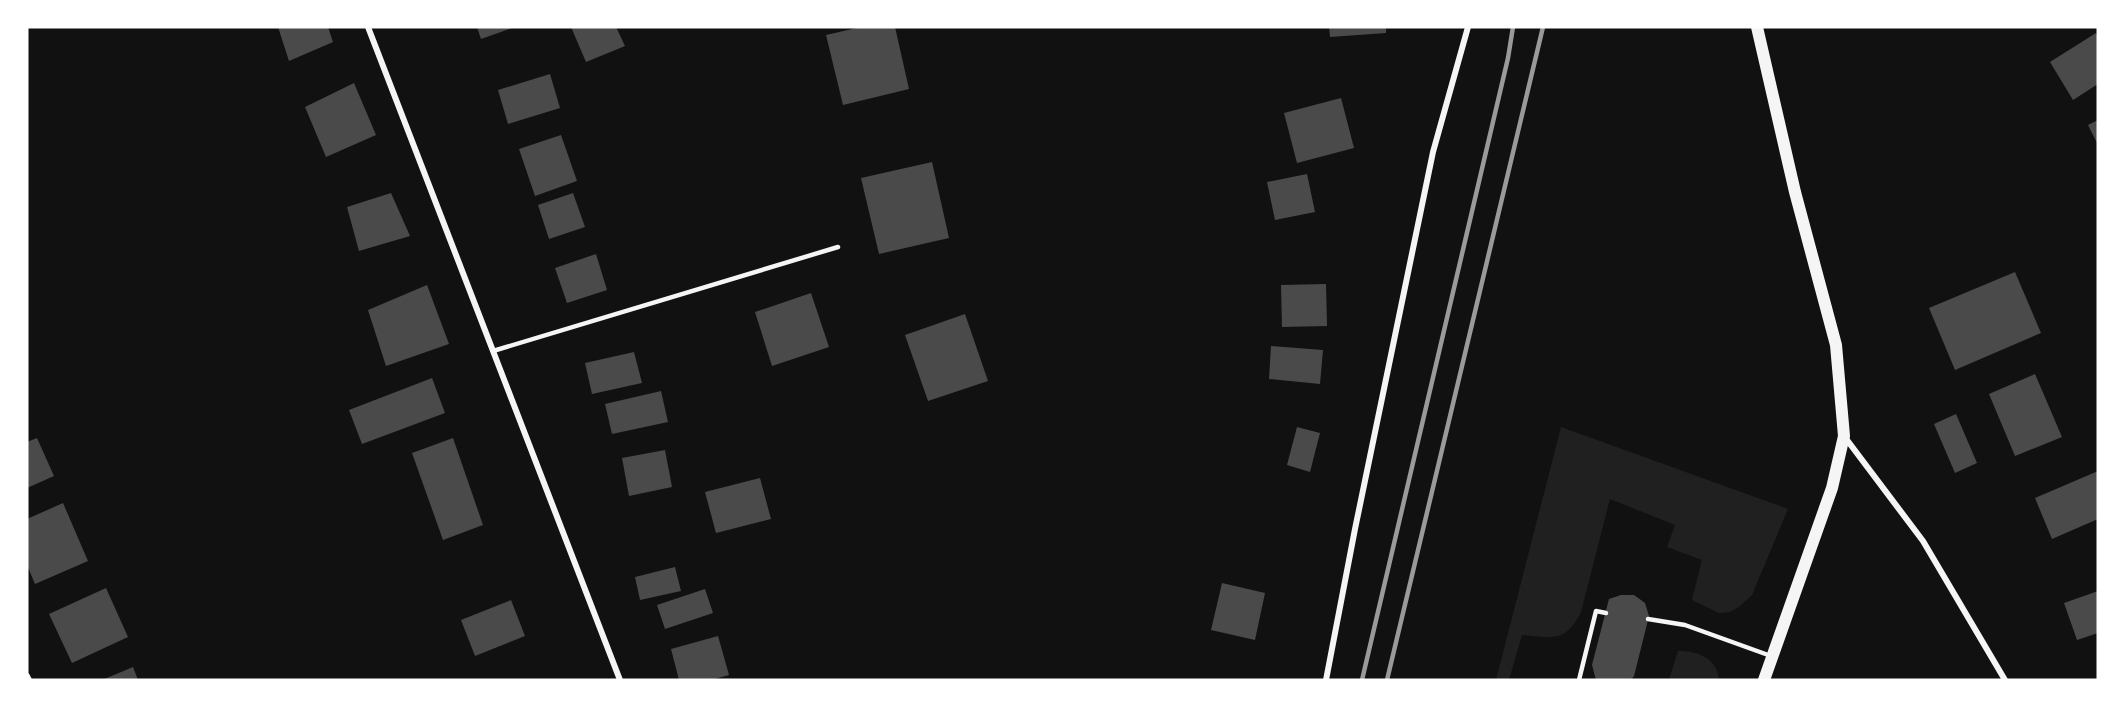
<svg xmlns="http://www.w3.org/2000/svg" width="2125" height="707" font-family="Rubik,sans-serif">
  <rect width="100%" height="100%" fill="#111"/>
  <g fill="#202020">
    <path d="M1561,427L1788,509L1752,595L1739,607L1730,612L1719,613L1692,600L1702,560L1667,547L1675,525L1610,499L1581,612C1565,644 1552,637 1522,635L1509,680H1496Z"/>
    <path d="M1678,651C1698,651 1717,658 1719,680H1669Z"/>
  </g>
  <g fill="#4a4a4a">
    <polygon points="278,27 328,27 333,42 289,61"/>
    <polygon points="477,27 515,27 481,39"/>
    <polygon points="571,27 616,27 625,46 586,62"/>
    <polygon points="861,27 895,27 909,89 843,105 826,35"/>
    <polygon points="1329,27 1386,27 1386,33 1330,37"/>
    <polygon points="2096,33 2098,37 2098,84 2073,100 2050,62"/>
    <polygon points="550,74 560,108 508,124 498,90"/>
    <polygon points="354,83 376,135 326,157 305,107"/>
    <polygon points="1341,98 1354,148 1297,163 1284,113"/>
    <polygon points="2098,120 2098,145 2088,125"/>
    <polygon points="561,135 577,181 535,196 519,149"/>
    <polygon points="932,162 949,238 879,254 861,178"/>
    <polygon points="1307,174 1315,212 1275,220 1267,182"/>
    <polygon points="391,193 410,236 359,251 347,207"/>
    <polygon points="573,193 585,227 549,239 538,205"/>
    <polygon points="596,254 607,290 567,303 555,268"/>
    <polygon points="2015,272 2041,333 1955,370 1929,308"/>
    <polygon points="1326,284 1327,326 1282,327 1281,285"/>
    <polygon points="427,285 449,344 386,366 368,310"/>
    <polygon points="811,293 829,347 772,366 755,312"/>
    <polygon points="965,314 988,381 928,401 905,335"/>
    <polygon points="1271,346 1323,350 1320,384 1269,379"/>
    <polygon points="634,352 642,383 592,394 585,363"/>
    <polygon points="2035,374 2062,437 2015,456 1989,394"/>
    <polygon points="432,378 445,413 362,444 349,410"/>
    <polygon points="661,391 668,422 612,434 605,404"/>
    <polygon points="1956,414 1977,463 1955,473 1934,424"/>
    <polygon points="1297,427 1320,433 1310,472 1287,465"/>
    <polygon points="37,438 54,476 27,488 27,442"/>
    <polygon points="453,438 483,525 443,540 412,453"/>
    <polygon points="665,450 672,487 629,496 622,458"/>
    <polygon points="2098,471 2098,519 2052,539 2035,498"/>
    <polygon points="760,478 771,519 716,533 705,492"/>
    <polygon points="63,503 88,561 35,584 27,565 27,519"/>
    <polygon points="675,567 681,591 640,600 635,577"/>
    <polygon points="1222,583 1265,593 1255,640 1211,630"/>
    <polygon points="106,588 128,637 72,663 49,614"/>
    <polygon points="705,589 713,613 665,629 657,605"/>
    <polygon points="2098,591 2098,633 2077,640 2064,603"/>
    <polygon points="1621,595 1634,595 1645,603 1649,616 1634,676 1631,680 1596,680 1592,665 1609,599"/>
    <polygon points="511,600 525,636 475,656 461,620"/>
    <polygon points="718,636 729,675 711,680 679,680 671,649"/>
    <polygon points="133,667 138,680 102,680"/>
  </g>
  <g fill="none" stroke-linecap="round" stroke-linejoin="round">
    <g stroke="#f5f5f5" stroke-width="4.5">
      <polyline points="493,351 838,247"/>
      <polyline points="1648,619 1685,625 1771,656"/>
      <polyline points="1579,680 1596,611 1606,613"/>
    </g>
    <g stroke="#f5f5f5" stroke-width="6">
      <polyline points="368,27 620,680"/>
      <polyline points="1844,436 1923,541 2005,680"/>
      <polyline points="27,676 29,680"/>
      <polyline points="1326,680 1355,529 1433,152 1468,27"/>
    </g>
    <polyline stroke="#f5f5f5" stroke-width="12" points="1757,27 1795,192 1836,345 1844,436 1832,488 1764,680"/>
    <g stroke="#9a9a9a" stroke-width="4.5">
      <polyline points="1362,680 1508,58 1513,27"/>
      <polyline points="1387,680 1543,27"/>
    </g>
  </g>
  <rect width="2125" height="707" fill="none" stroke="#ffffff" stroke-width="57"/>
</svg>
